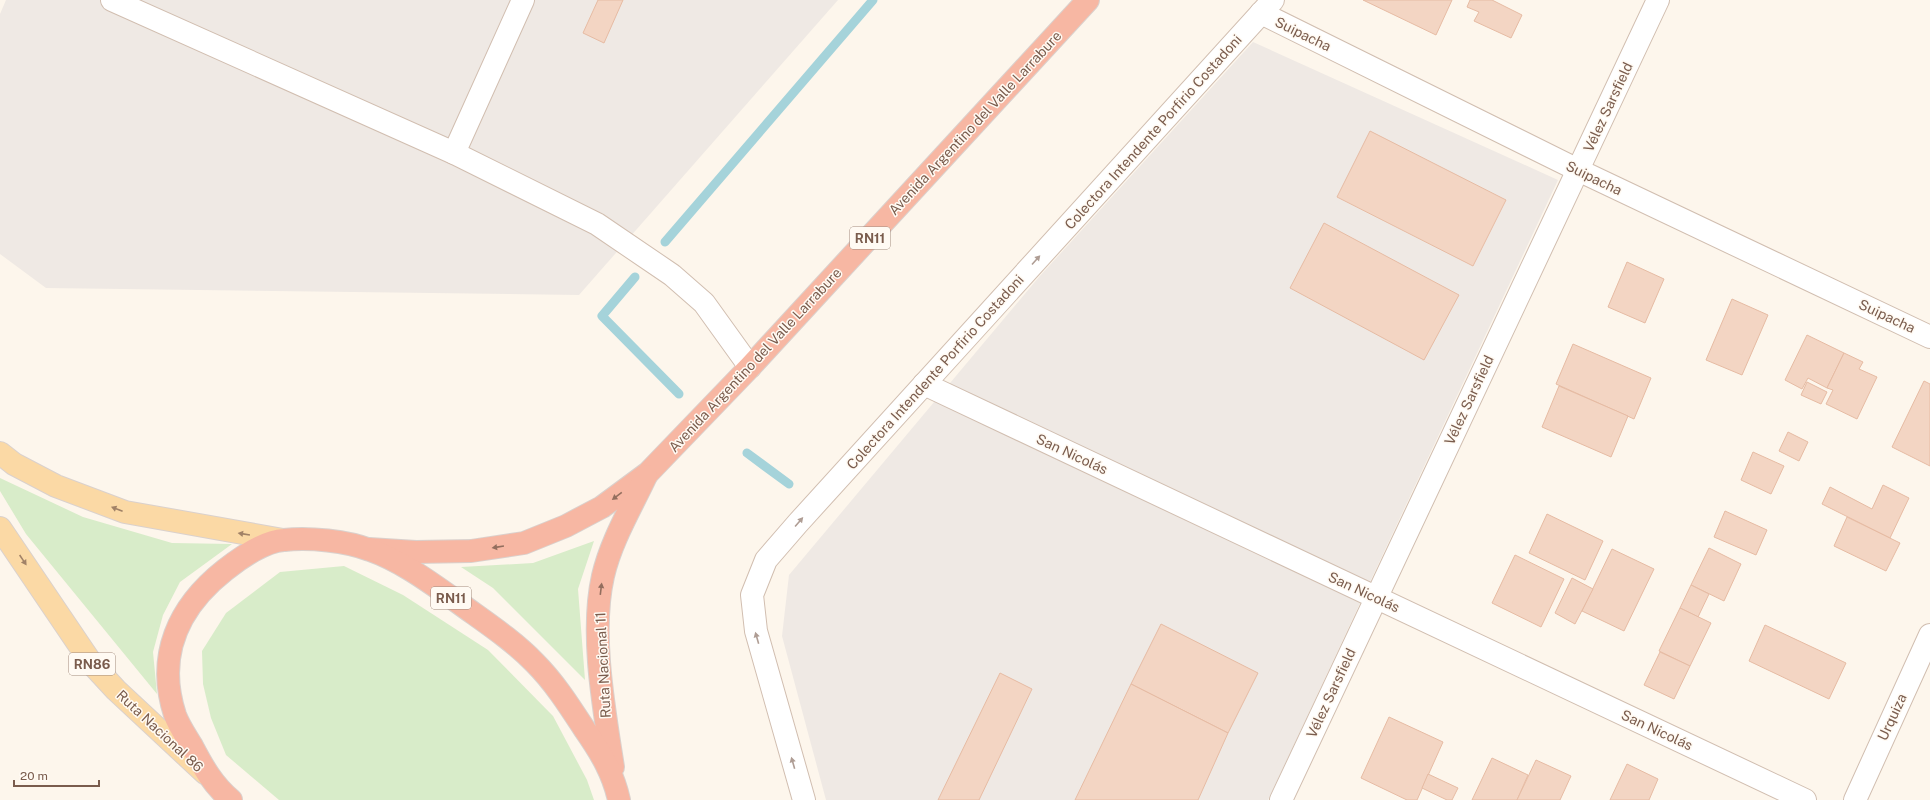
<svg xmlns="http://www.w3.org/2000/svg" width="1930" height="800" font-family="'Public Sans',sans-serif">
  <rect width="100%" height="100%" fill="#fdf6ec"/>
  <g fill="#efe9e4">
    <polygon points="6,0 838,0 579,295 46,288 0,254 0,14"/>
    <polygon points="1253,42 1558,180 1268,800 826,800 782,636 789,575 1039,277"/>
  </g>
  <g fill="#d8ecc9">
    <polygon points="0,478 83,517 172,543 232,544 180,582 163,615 153,652 157,694 26,534 0,491"/>
    <polygon points="594,541 578,589 585,680 493,588 461,567 533,563"/>
    <polygon points="344,566 403,595 488,650 553,716 587,780 594,800 279,800 226,755 211,718 203,684 202,651 226,613 280,572"/>
  </g>
  <g fill="none" stroke-linecap="round" stroke-linejoin="round">
    <g stroke="#a5d3da" stroke-width="9">
      <polyline points="665,242 873,0"/>
      <polyline points="635,277 602,316 679,394"/>
      <polyline points="747,453 789,484"/>
    </g>
  </g>
  <g fill="#f3d5c3" stroke="#e6bba3">
    <polygon points="598,0 623,0 604,43 583,33"/>
    <polygon points="1363,0 1452,0 1436,35"/>
    <polygon points="1470,0 1492,0 1522,15 1511,38 1474,21 1479,12 1467,7"/>
    <polygon points="1370,131 1506,200 1473,266 1337,197"/>
    <polygon points="1324,223 1459,295 1424,360 1290,288"/>
    <polygon points="1627,262 1664,279 1645,323 1608,307"/>
    <polygon points="1732,299 1768,315 1742,375 1706,360"/>
    <polygon points="1807,335 1844,353 1827,388 1808,378 1802,389 1785,380"/>
    <polygon points="1573,344 1651,378 1634,419 1556,384"/>
    <polygon points="1844,353 1863,362 1859,369 1877,377 1857,419 1826,404 1833,390 1827,388"/>
    <polygon points="1924,381 1930,384 1930,466 1892,447"/>
    <polygon points="1807,382 1827,392 1821,404 1801,395"/>
    <polygon points="1559,386 1628,416 1611,457 1542,427"/>
    <polygon points="1788,432 1808,442 1799,461 1779,451"/>
    <polygon points="1753,452 1784,466 1771,494 1741,480"/>
    <polygon points="1883,485 1909,498 1890,538 1822,504 1830,487 1872,509"/>
    <polygon points="1725,511 1767,530 1756,555 1714,537"/>
    <polygon points="1547,514 1603,541 1585,580 1529,553"/>
    <polygon points="1847,517 1900,543 1886,571 1834,546"/>
    <polygon points="1709,548 1741,564 1724,601 1691,585"/>
    <polygon points="1612,549 1654,569 1624,631 1582,611"/>
    <polygon points="1515,555 1564,579 1541,627 1492,603"/>
    <polygon points="1572,578 1593,589 1575,624 1555,613"/>
    <polygon points="1691,585 1709,594 1698,617 1680,608"/>
    <polygon points="1680,608 1711,623 1690,666 1659,651"/>
    <polygon points="1161,624 1258,673 1228,733 1131,684"/>
    <polygon points="1765,625 1846,663 1829,699 1749,661"/>
    <polygon points="1660,652 1690,666 1674,699 1644,685"/>
    <polygon points="1000,673 1032,689 979,800 938,800"/>
    <polygon points="1131,684 1228,733 1198,800 1075,800"/>
    <polygon points="1389,717 1443,742 1417,800 1407,800 1361,778"/>
    <polygon points="1492,758 1528,775 1517,800 1472,800"/>
    <polygon points="1536,760 1571,776 1560,800 1517,800"/>
    <polygon points="1627,764 1658,779 1649,800 1610,800"/>
    <polygon points="1428,774 1458,788 1452,800 1447,800 1422,788"/>
  </g>
  <g fill="none" stroke-linecap="round" stroke-linejoin="round">
    <defs>
      <g id="street">
        <polyline points="112,0 454,153 597,224 672,275 704,303 750,367"/>
        <polyline points="1261,13 1578,170 1930,337"/>
        <polyline points="454,153 523,0"/>
        <polyline points="924,384 1805,800"/>
        <polyline points="804,800 756,631 752,595 766,560 798,523 1273,0"/>
        <polyline points="1281,800 1658,0"/>
        <polyline points="1855,800 1930,635"/>
      </g>
      <g id="primary">
        <polyline points="0,453 14,464 56,486 125,512 283,540"/>
        <polyline points="0,528 92,664 116,690 205,773"/>
      </g>
      <g id="highway">
        <polyline points="369,549 416,552 471,551 524,543 566,526 602,507 648,473 750,367 1088,0"/>
        <path d="M613,767C604,709 590,633 603,576C611,541 631,508 646,476"/>
        <path d="M231,800C213,785 203,767 192,746C186,736 179,726 175,715C156,656 178,607 225,570C240,558 265,541 284,540C309,537 347,541 370,550C401,561 428,581 455,600C482,620 512,639 535,663C555,683 570,707 585,730C601,753 613,773 619,800"/>
      </g>
    </defs>
    <use href="#street" stroke="#d1beb0" stroke-width="24"/>
    <use href="#primary" stroke="#dad1cd" stroke-width="24"/>
    <use href="#highway" stroke="#dad1cd" stroke-width="24"/>
    <use href="#street" stroke="#fff" stroke-width="22"/>
    <use href="#primary" stroke="#fbd9a5" stroke-width="22"/>
    <use href="#highway" stroke="#f7b7a3" stroke-width="22"/>
  </g>
  <defs><path id="oneway-solid" d="M-6-.8H1V-3.2L6.5 0L1 3.2V.8H-6Z"/></defs>
  <g fill="#af9d94">
    <use href="#oneway-solid" transform="translate(1036 260) rotate(-48)"/>
    <use href="#oneway-solid" transform="translate(799 522) rotate(-49)"/>
    <use href="#oneway-solid" transform="translate(757 638) rotate(-106)"/>
    <use href="#oneway-solid" transform="translate(793 763) rotate(-106)"/>
  </g>
  <g fill="#936e5e">
    <use href="#oneway-solid" transform="translate(617 496) rotate(143)"/>
    <use href="#oneway-solid" transform="translate(498 547) rotate(171)"/>
    <use href="#oneway-solid" transform="translate(601 589) rotate(-83)"/>
  </g>
  <g fill="#a18267">
    <use href="#oneway-solid" transform="translate(117 509) rotate(-159)"/>
    <use href="#oneway-solid" transform="translate(244 534) rotate(-171)"/>
    <use href="#oneway-solid" transform="translate(23 560) rotate(56)"/>
  </g>
  <g text-anchor="middle" dominant-baseline="central" stroke-width="3" stroke-linejoin="round" paint-order="stroke">
    <g fill="#fffaf3" stroke="#a28b7f" stroke-width="1">
      <rect x="850" y="227" width="40" height="22" rx="3"/>
      <rect x="431" y="587" width="40" height="22" rx="3"/>
      <rect x="69" y="653" width="46" height="22" rx="3"/>
    </g>
    <g font-size="13" font-weight="bold" fill="#7a5c4d">
      <text x="870" y="238">RN11</text>
      <text x="451" y="598">RN11</text>
      <text x="92" y="664">RN86</text>
    </g>
    <g font-size="14" fill="#7a5c4d" stroke="#fffaf3">
      <text transform="translate(1303 34) rotate(26)">Suipacha</text>
      <text transform="translate(1608 107) rotate(-65)">Vélez Sarsfield</text>
      <text transform="translate(975 123) rotate(-47)">Avenida Argentino del Valle Larrabure</text>
      <text transform="translate(1153 132) rotate(-48)">Colectora Intendente Porfirio Costadoni</text>
      <text transform="translate(1594 178) rotate(26)">Suipacha</text>
      <text transform="translate(1887 316) rotate(25)">Suipacha</text>
      <text transform="translate(755 360) rotate(-47)">Avenida Argentino del Valle Larrabure</text>
      <text transform="translate(935 372) rotate(-48)">Colectora Intendente Porfirio Costadoni</text>
      <text transform="translate(1469 400) rotate(-65)">Vélez Sarsfield</text>
      <text transform="translate(1072 454) rotate(25)">San Nicolás</text>
      <text transform="translate(1364 592) rotate(25)">San Nicolás</text>
      <text transform="translate(603 665) rotate(-93)">Ruta Nacional 11</text>
      <text transform="translate(1331 693) rotate(-65)">Vélez Sarsfield</text>
      <text transform="translate(1892 717) rotate(-65)">Urquiza</text>
      <text transform="translate(1657 730) rotate(25)">San Nicolás</text>
      <text transform="translate(160 731) rotate(43)">Ruta Nacional 86</text>
    </g>
  </g>
  <path d="M14 780v6h85v-6" fill="none" stroke="#7a5c4d" stroke-width="2"/>
  <text x="20" y="780" font-size="12" fill="#7a5c4d" stroke="#fffaf3" stroke-width="3" paint-order="stroke">20 m</text>
</svg>
